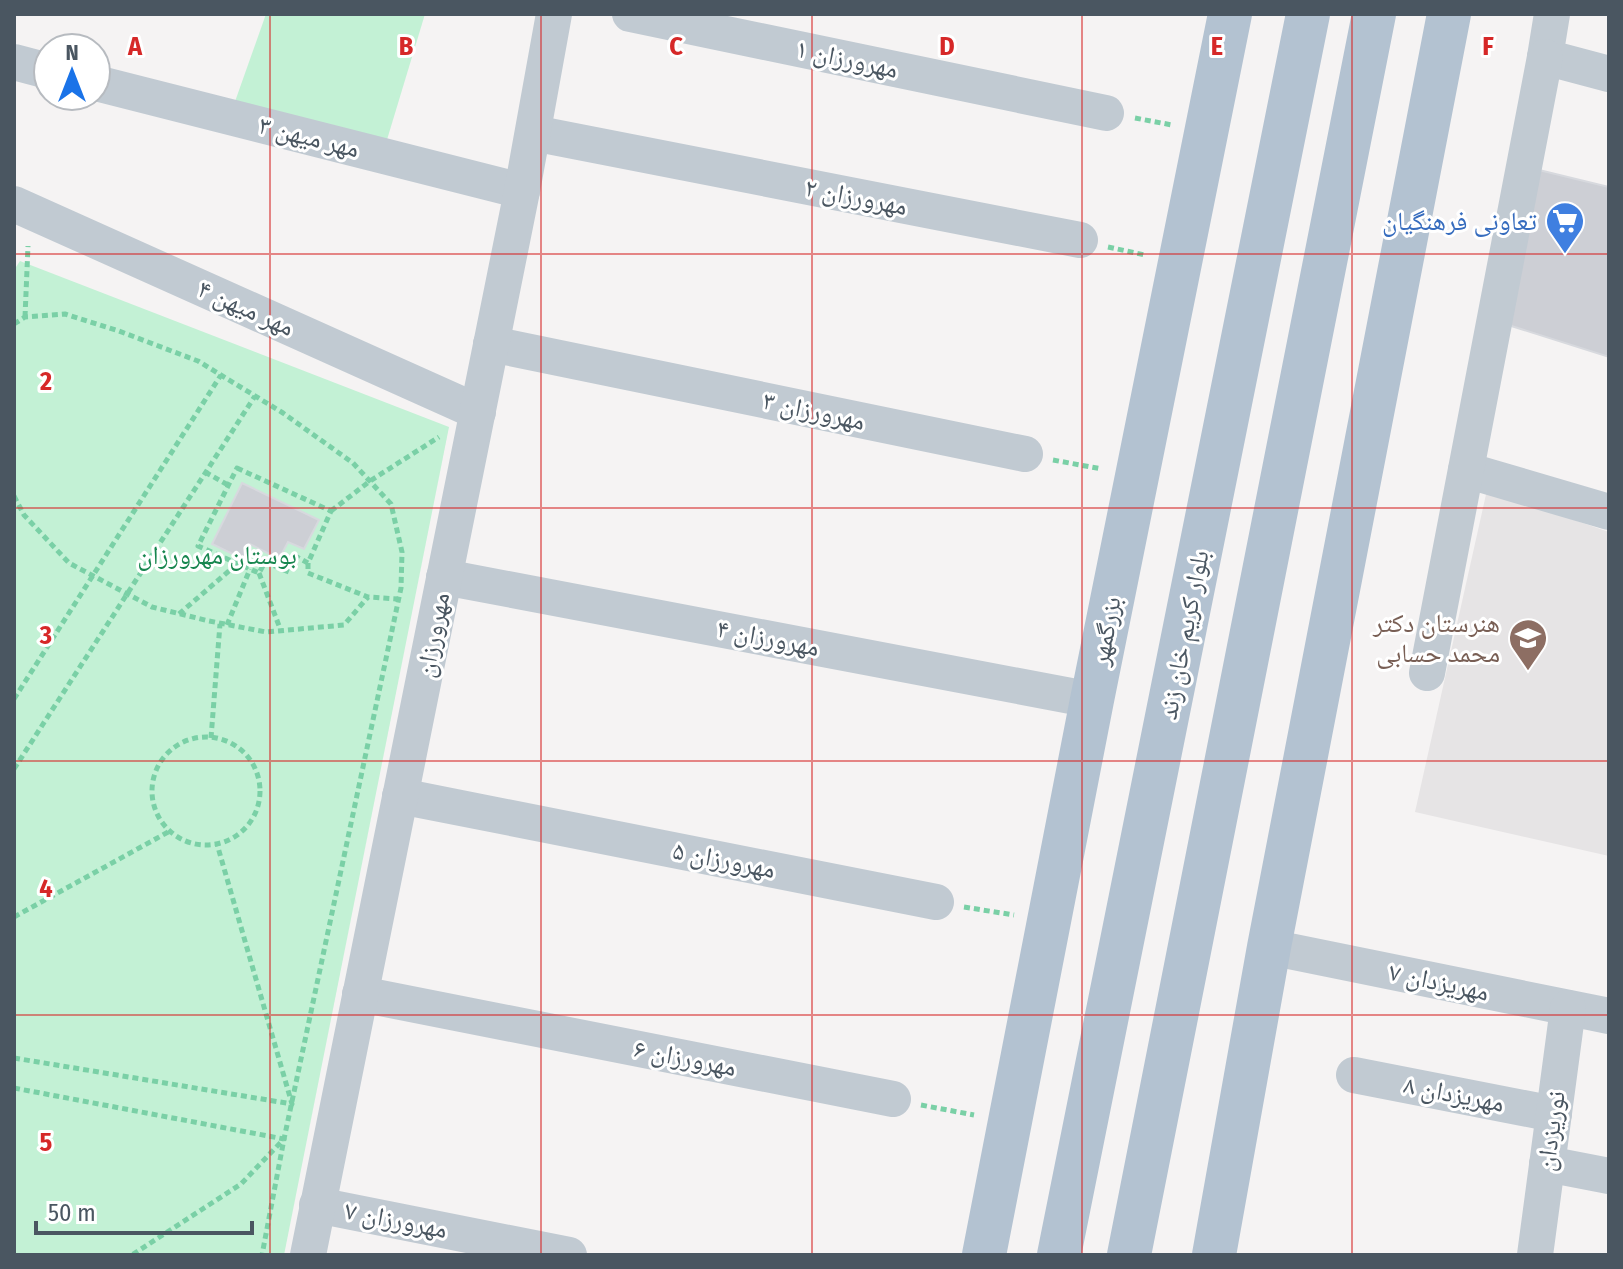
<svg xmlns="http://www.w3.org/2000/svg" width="1623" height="1269" font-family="'Fira Sans Condensed','Noto Naskh Arabic',sans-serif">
  <rect width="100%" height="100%" fill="#f5f3f3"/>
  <polygon fill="#e6e4e5" points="1487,490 1609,532 1609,856 1415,812"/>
  <g fill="#c3f1d5">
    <polygon points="266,14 425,14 386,143 232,110"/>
    <polygon points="20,261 449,427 284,1255 14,1255 14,270"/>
  </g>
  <g fill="#cdcfd5" stroke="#d7d9de" stroke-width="2">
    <polygon points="1539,170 1609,187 1609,357 1505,324"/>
    <polygon points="242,483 319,520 304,549 288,542 279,559 250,544 243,559 212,544"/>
  </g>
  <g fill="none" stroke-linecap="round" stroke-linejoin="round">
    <g stroke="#7ad0a6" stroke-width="5" stroke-dasharray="6 4" stroke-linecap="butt">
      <polyline points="1135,118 1172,125"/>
      <polyline points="1108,247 1145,255"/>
      <polyline points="25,317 28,246"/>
      <polyline points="14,324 25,317 65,314 119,331 198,361 283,413 353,463 391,504 402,552 401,588 284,1139 262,1255"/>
      <polyline points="1053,460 1102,469"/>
      <polygon points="237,468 331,511 308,563 297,557 289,572 265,562 259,573 198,546"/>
      <polyline points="205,472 228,485"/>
      <polyline points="14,496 24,515 69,563 152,607 209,621 266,632 344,625 368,597"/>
      <polyline points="331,511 370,481 439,437"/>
      <polyline points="308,563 308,573 368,597 398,599"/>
      <polyline points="259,573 281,631"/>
      <polyline points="179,614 237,564"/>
      <polyline points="227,625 250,569"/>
      <polyline points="14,699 221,375"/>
      <circle cx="206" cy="791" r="54"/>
      <polyline points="211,738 220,624"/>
      <polyline points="14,769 255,396"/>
      <polyline points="964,907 1014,915"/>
      <polyline points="14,917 170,831"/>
      <polyline points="14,1058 292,1104 217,844"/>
      <polyline points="14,1088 284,1139 241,1184 132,1255"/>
      <polyline points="921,1105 974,1115"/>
    </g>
    <g stroke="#c1cad2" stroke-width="36">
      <polyline points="630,14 1106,113"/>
      <polyline points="1552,14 1545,57 1609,74"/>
      <polyline points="14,62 48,71"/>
      <polyline points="96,83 522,191"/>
      <polyline points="533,133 1080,240"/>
      <polyline points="14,204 478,412"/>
      <polyline points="491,344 1025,454"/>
      <polyline points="1466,470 1609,512"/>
      <polyline points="444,577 1092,700"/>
      <polyline points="1427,673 1545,57"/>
      <polyline points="400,796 936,902"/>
      <polyline points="1269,947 1609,1016"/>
      <polyline points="360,994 893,1099"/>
      <polyline points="1354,1075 1554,1114"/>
      <polyline points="1547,1164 1609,1176"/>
      <polyline points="317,1205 569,1255"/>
      <polyline points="308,1255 522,191 554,14"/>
      <polyline points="1535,1255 1568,1008"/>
    </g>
    <g stroke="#b3c2d1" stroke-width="44">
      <polyline points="984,1255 1092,700 1230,14"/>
      <polyline points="1059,1255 1308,14"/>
      <polyline points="1129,1255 1374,14"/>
      <polyline points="1214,1255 1269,947 1449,14"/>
    </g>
  </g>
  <path fill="none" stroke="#d62828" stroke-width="2" stroke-opacity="0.55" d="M270,14V1255M541,14V1255M812,14V1255M1082,14V1255M1352,14V1255M14,254H1609M14,508H1609M14,761H1609M14,1015H1609"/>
  <defs>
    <symbol id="supermarket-pin" viewBox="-11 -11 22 30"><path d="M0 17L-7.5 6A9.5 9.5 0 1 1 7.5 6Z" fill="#3f7fe0" stroke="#fff"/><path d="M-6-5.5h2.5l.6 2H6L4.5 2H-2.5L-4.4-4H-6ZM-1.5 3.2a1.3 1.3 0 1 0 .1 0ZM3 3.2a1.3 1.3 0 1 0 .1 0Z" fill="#fff"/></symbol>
    <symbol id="school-pin" viewBox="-11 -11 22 30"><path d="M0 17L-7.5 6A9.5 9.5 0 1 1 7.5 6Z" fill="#8d6e63" stroke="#fff"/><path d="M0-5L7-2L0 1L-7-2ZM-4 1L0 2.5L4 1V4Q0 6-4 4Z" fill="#fff"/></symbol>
  </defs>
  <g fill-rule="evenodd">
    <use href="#supermarket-pin" x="1543" y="199" width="44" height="60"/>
    <use href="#school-pin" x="1506" y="616" width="44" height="60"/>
  </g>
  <g text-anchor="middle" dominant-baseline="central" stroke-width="6" stroke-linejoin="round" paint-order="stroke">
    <g font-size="26" fill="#4a5661" stroke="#fff">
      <text transform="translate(847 59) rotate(12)">مهرورزان ۱</text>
      <text transform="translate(309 137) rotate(14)">مهر میهن ۳</text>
      <text transform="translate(856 197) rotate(11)">مهرورزان ۲</text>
      <text transform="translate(246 308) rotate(24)">مهر میهن ۴</text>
      <text transform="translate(814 411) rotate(12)">مهرورزان ۳</text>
      <text transform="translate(1106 631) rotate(-79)">بزرگمهر</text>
      <text transform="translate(433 635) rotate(-79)">مهرورزان</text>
      <text transform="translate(1184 635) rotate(-79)">بلوار کریم خان زند</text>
      <text transform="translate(768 638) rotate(11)">مهرورزان ۴</text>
      <text transform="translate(724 860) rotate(11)">مهرورزان ۵</text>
      <text transform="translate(1439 982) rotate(12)">مهریزدان ۷</text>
      <text transform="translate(685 1058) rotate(11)">مهرورزان ۶</text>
      <text transform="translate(1454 1094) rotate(11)">مهریزدان ۸</text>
      <text transform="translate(1551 1131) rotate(-82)">نوریزدان</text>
      <text transform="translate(396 1220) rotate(11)">مهرورزان ۷</text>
    </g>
    <g font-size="26" fill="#366cbe" stroke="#fff" text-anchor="end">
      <text x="1537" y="221">تعاونی فرهنگیان</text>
    </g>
    <g font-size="26" fill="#17864f" stroke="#fff">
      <text x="217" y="555">بوستان مهرورزان</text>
    </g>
    <g font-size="26" fill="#785e54" stroke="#fff" text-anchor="end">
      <text x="1500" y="623">هنرستان دکتر<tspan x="1500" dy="30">محمد حسابی</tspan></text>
    </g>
  </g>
  <g font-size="26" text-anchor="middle" font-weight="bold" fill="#d62828" stroke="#fff" stroke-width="6" stroke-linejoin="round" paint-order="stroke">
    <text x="135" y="55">A</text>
    <text x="406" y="55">B</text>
    <text x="676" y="55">C</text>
    <text x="947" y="55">D</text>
    <text x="1217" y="55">E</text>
    <text x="1488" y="55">F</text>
    <text x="46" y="390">2</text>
    <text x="46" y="644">3</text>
    <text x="46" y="897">4</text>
    <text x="46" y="1151">5</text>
  </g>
  <rect width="1623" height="1269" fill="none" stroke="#4a5661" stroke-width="32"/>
  <g transform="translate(72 72)"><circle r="38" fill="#ffffff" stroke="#b7bbc0" stroke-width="2"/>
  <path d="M0-6L14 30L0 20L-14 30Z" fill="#1a73e8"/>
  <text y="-12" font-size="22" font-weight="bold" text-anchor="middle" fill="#4a5661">N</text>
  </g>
  <path d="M36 1221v12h216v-12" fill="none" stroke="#4a5661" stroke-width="4"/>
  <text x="48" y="1221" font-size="24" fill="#4a5661" stroke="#ffffff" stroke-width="6" paint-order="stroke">50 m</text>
</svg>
